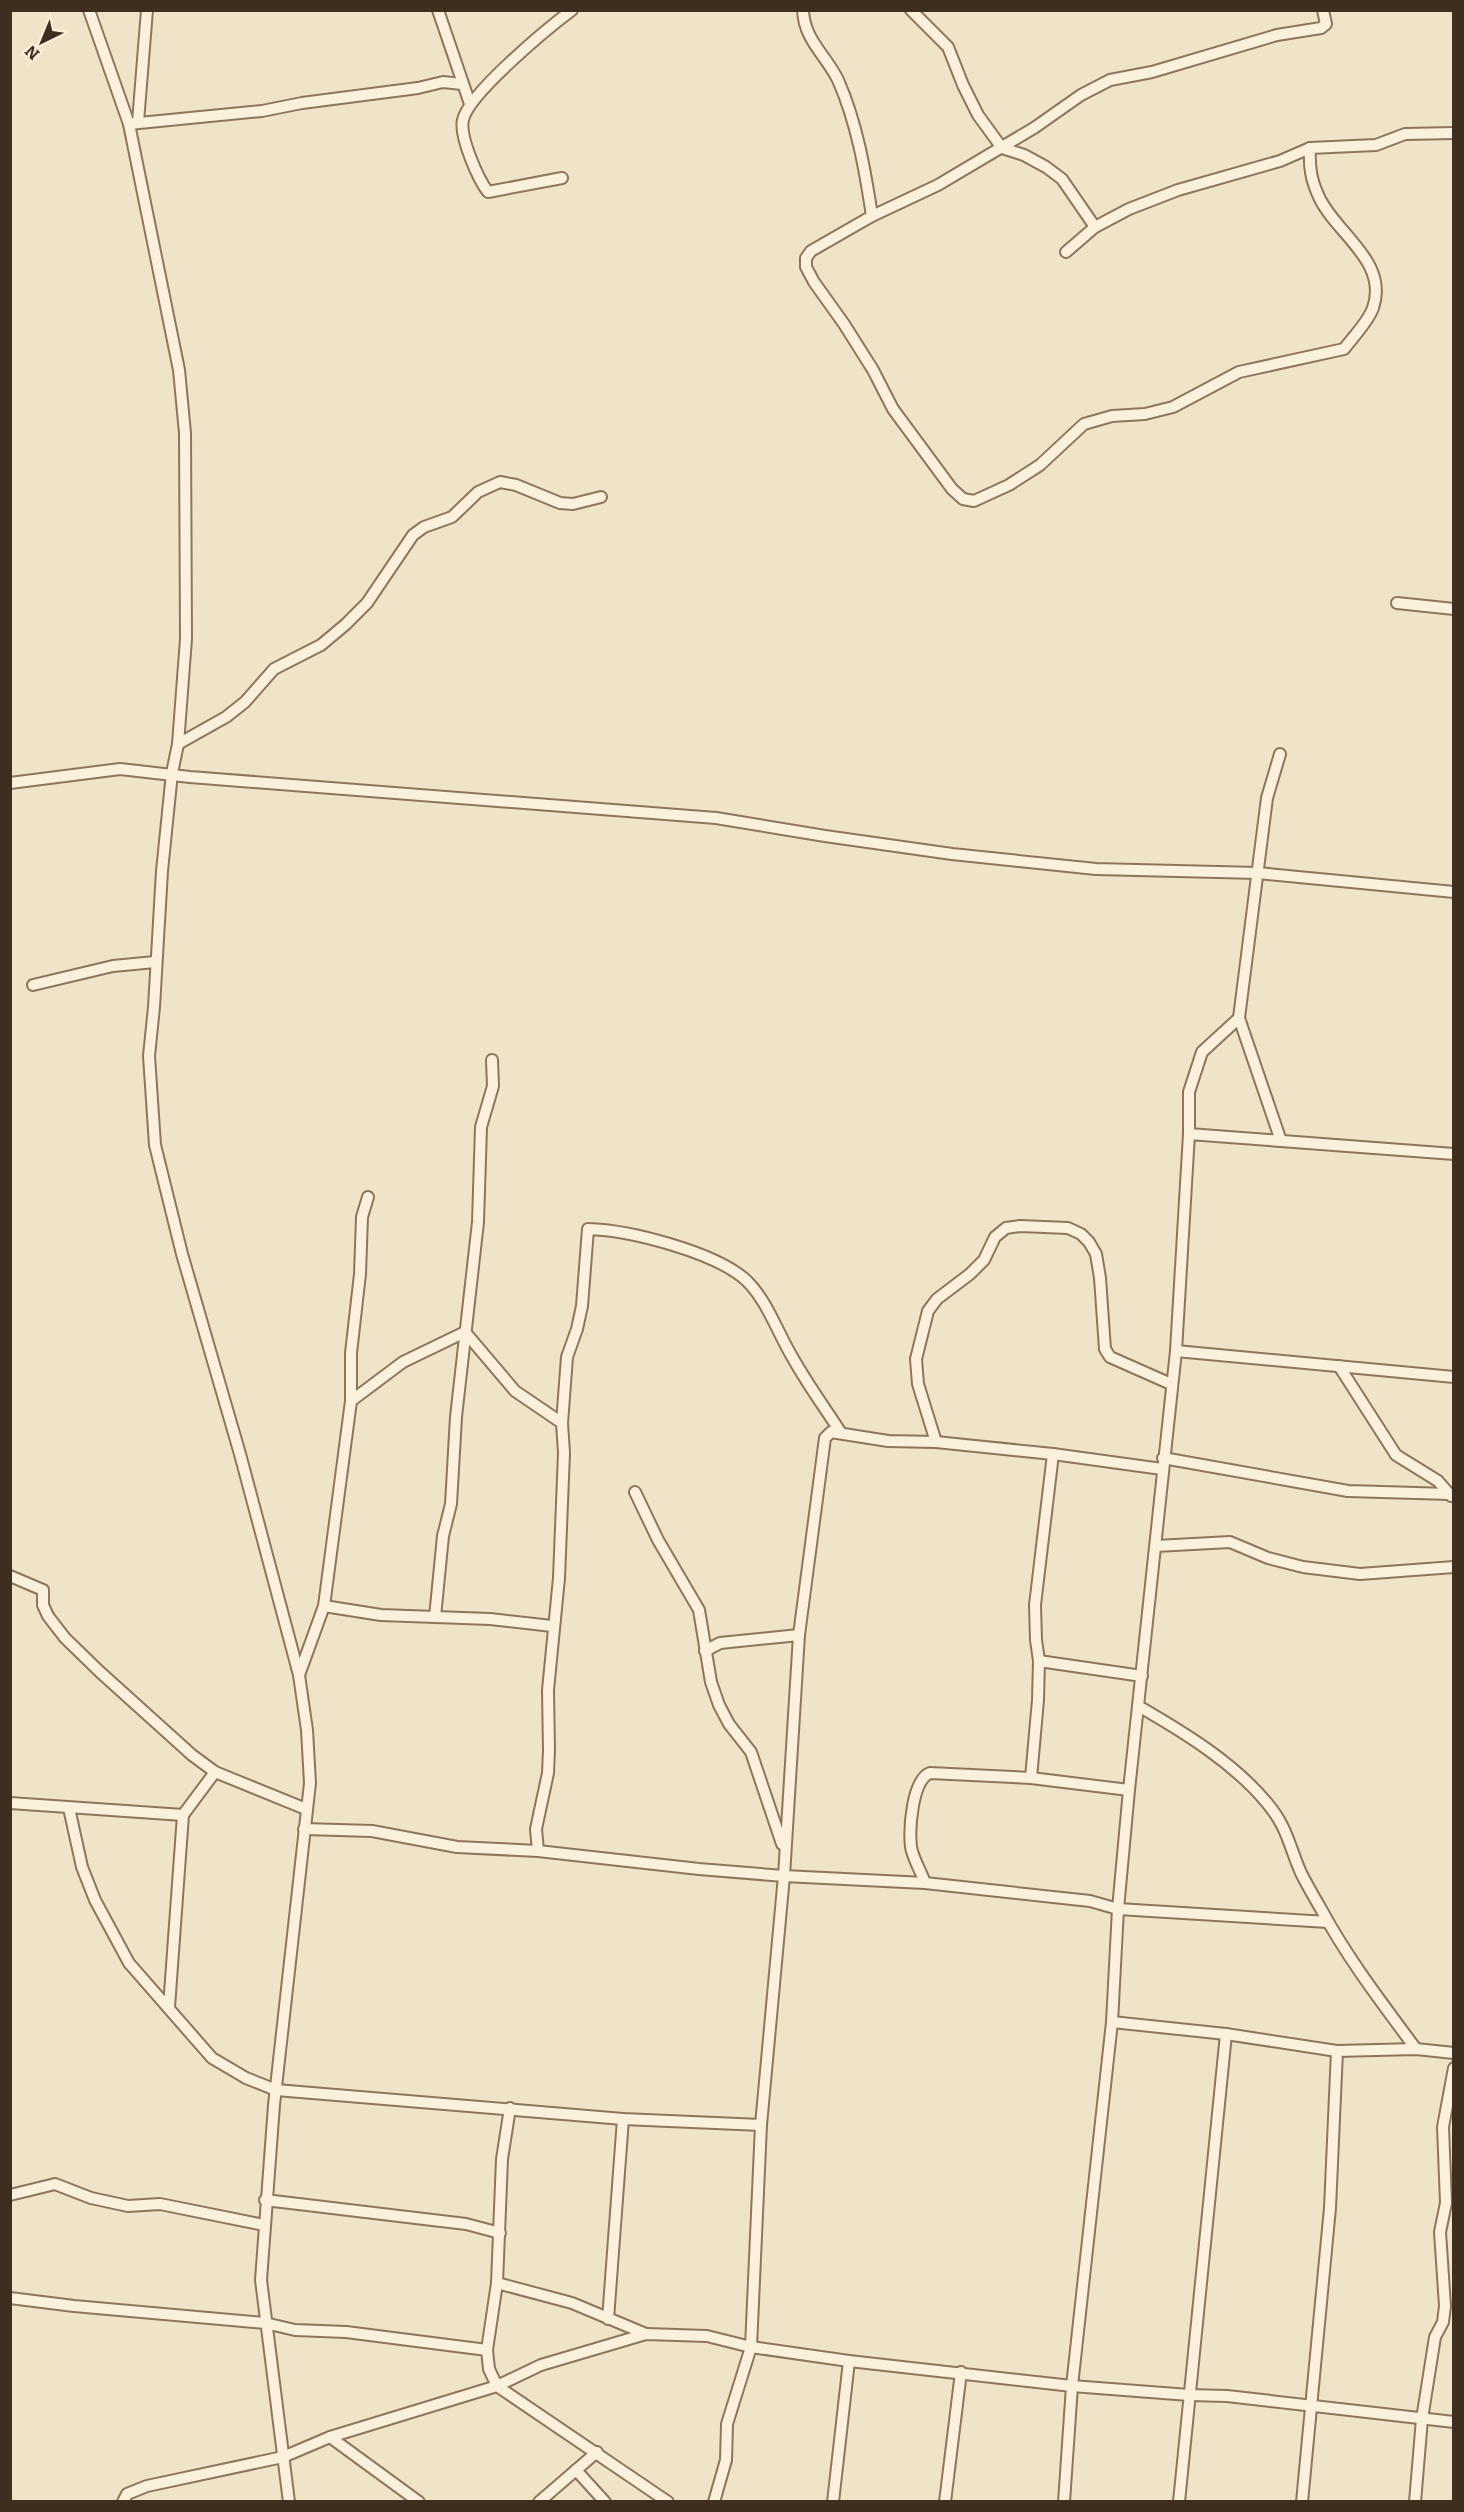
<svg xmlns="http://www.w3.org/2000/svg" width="1464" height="2512" font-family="Bitter,serif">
  <rect width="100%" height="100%" fill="#f0e4c8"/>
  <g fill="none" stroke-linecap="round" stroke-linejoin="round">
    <defs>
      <g id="minor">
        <polyline points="89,10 129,124 179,370 185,433 186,639 178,744 172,773 162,871 154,1007 149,1056 155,1145 182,1254 240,1454 299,1675 307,1730 310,1783 274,2105 261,2280 289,2502"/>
        <polyline points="438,10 470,104"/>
        <path d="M803,10C804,40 826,55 838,80C857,123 865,170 872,216"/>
        <polyline points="911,10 948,47 963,85 978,115 1002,148 1024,155 1046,167 1062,179 1095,227"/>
        <path d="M1323,10L1326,24L1321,28L1277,35L1152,72L1110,80L1081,95L1034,128L938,185L872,216L811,251L806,258V267L814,282L844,324L873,370L893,409L952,489L963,499L974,501L1009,485L1040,465L1084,424L1112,416L1145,414L1173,407L1239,372L1344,349C1353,337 1368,322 1373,308C1389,261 1336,234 1319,197C1311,180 1309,167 1310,148L1376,145L1405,134L1454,133"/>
        <polyline points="138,122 147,10"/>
        <polyline points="129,124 262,111 302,103 418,88 443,82 462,84"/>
        <path d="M562,178L488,192C478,179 459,136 463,120C468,94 548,28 572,10"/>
        <polyline points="1066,252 1095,227 1129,209 1178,190 1280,161 1310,148"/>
        <polyline points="1397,603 1454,609"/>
        <polyline points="178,744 226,717 245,702 274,669 321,645 345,625 367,603 413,535 424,527 452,517 478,492 500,482 516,485 560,503 573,504 601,497"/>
        <polyline points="1280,754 1267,798 1239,1018 1281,1141"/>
        <polyline points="10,783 120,769 190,777 716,818 825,836 952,854 1096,869 1258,873 1454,892"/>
        <polyline points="33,985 113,966 155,962"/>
        <polyline points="1189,1134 1189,1092 1202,1052 1239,1018"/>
        <polyline points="465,1332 515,1391 562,1423"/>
        <polyline points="1176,1351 1454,1377"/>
        <polyline points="1339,1366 1396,1455 1438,1481 1451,1496"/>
        <polyline points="351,1401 403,1362 465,1332"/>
        <polyline points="936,1442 918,1384 916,1359 928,1311 937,1299 970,1274 984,1260 995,1237 1006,1228 1020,1226 1068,1228 1081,1234 1089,1242 1096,1254 1100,1278 1105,1349 1110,1357 1171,1384"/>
        <polyline points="1163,1458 1348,1491 1450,1494"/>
        <polyline points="635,1492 658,1540 699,1610 711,1682 719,1705 729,1724 751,1752 782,1844"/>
        <polyline points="1156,1546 1230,1542 1268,1558 1303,1567 1360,1574 1454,1567"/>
        <polyline points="10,1576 43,1590 43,1605 48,1616 65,1638 100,1672 192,1755 215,1772 306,1809"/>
        <polyline points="324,1606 381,1615 490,1619 552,1626"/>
        <polyline points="435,1617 443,1536 451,1504 456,1417 478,1222 481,1127 493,1086 492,1060"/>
        <polyline points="705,1651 720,1643 799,1635"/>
        <polyline points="1039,1661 1142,1676"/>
        <polyline points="299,1675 324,1606 351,1401 351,1353 360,1274 362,1217 368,1197"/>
        <path d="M1140,1707C1185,1733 1234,1763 1267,1803C1288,1828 1289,1846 1301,1873C1307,1885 1314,1897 1321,1909C1348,1959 1382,2003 1416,2049"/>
        <polyline points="1031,1778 1038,1700 1039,1661 1036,1640 1035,1605 1053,1454"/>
        <polyline points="10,1803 183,1815"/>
        <polyline points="69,1808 82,1867 95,1900 129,1963 212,2058 246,2078 276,2090 623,2119 761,2125"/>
        <polyline points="304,1829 372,1831 457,1847 538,1851 699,1869 784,1876 925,1883 1090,1901 1118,1909 1328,1922"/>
        <path d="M538,1851L536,1829L548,1773L549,1750L548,1690L559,1578L564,1453L562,1423L567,1357L577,1329L582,1306L588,1229C629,1230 716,1252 747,1281C768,1302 778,1334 794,1360C808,1385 825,1408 841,1433"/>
        <path d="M925,1883C921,1871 913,1859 911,1847C909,1829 912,1780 930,1773L1031,1778L1129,1790"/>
        <polyline points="169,2007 183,1815 215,1772"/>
        <polyline points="1112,2022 1226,2034 1337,2051 1416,2049 1454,2053"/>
        <polyline points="510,2108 502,2159 497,2283 487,2350 489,2369 497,2386 541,2365 646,2334 707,2336 751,2347 849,2361 1072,2386 1189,2395 1227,2396 1454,2422"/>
        <polyline points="10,2195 55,2184 91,2198 128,2206 160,2204 264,2225"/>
        <polyline points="265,2200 466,2224 500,2233"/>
        <polyline points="497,2283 572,2303 646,2334"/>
        <polyline points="10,2298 74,2306 265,2323 295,2330 346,2332 487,2350"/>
        <polyline points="608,2319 623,2119"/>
        <polyline points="330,2437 419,2502"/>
        <polyline points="576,2470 605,2502"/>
        <polyline points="123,2502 127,2494 147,2486 283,2457 330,2437 497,2386 668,2502"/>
        <polyline points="539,2502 597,2452"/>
        <polyline points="714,2502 726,2460 727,2424 751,2347 761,2125 784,1876 799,1635 825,1438 831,1432 888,1441 936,1442 1053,1454 1162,1469"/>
        <polyline points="833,2502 849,2361"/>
        <polyline points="945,2502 961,2372"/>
        <polyline points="1064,2502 1072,2386 1112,2022 1118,1909 1129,1790 1176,1351 1189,1134 1454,1154"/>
        <polyline points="1179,2502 1226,2034"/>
        <polyline points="1302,2502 1330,2208 1337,2051"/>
        <polyline points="1415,2502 1422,2419 1435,2337 1443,2322 1445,2306 1440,2232 1446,2203 1443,2127 1454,2068"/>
      </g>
    </defs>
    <use href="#minor" stroke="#8d765c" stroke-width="14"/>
    <use href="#minor" stroke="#faf1dc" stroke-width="10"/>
  </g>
  <rect width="1464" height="2512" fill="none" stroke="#3d2e20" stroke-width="24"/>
  <g transform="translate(42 42) rotate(223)" stroke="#f7eed8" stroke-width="4.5" paint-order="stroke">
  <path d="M0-4.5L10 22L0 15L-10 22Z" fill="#3d2e20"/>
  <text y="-9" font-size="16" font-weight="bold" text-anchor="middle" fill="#3d2e20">N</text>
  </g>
</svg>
